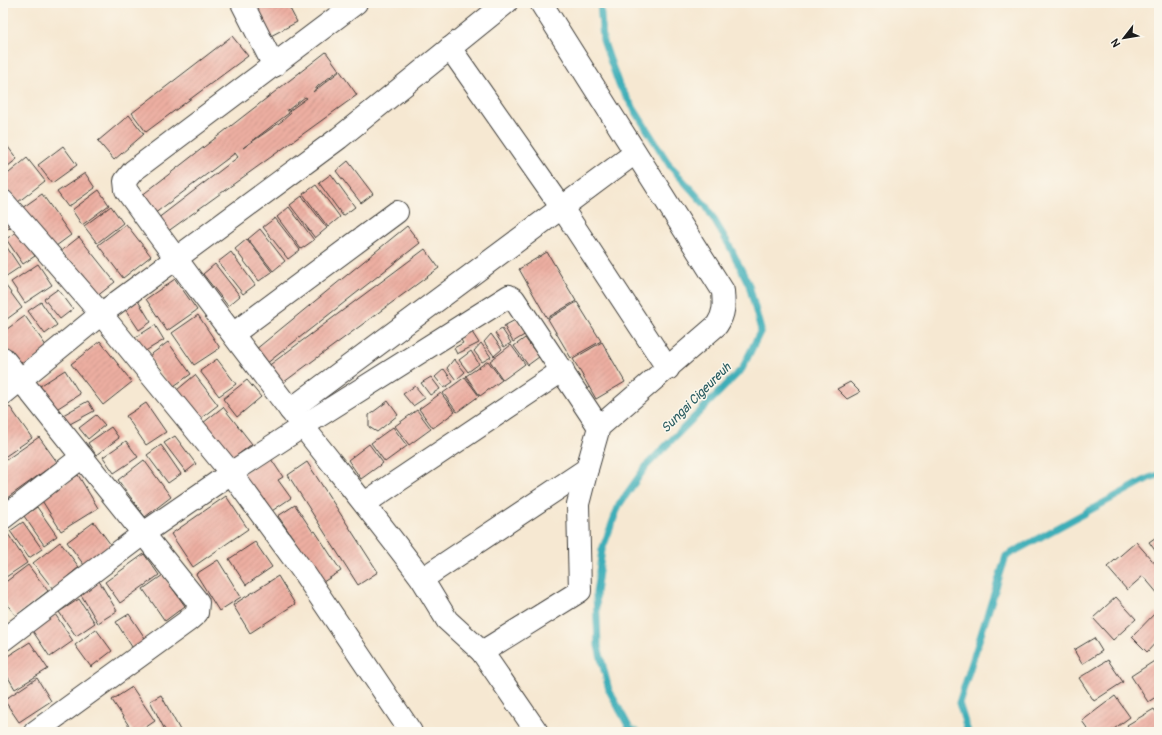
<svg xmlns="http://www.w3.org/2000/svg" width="1162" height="735" font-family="Pangolin,sans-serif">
  <defs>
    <pattern id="building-hatch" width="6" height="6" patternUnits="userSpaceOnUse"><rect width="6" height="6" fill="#ecaea1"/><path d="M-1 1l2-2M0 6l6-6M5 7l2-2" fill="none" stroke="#ca958a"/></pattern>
  </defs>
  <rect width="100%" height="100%" fill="#fbf7ec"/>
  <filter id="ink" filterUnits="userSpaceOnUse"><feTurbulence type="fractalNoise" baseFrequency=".025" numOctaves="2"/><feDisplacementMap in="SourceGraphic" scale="8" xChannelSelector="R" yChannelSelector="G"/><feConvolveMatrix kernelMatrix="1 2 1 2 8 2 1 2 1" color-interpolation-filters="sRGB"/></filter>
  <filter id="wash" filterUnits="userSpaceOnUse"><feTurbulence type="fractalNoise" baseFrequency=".012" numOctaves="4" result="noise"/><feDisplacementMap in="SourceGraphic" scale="16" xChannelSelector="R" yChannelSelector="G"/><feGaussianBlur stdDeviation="0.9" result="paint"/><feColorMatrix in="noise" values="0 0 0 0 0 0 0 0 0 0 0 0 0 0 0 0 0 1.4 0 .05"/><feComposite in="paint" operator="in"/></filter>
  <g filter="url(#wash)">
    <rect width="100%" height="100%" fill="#f6e8d2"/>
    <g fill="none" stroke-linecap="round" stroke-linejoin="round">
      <g stroke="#3eaeb8" stroke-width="7">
        <polyline points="600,3 603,40 619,85 670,166 706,206 729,245 749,285 761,330 742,369 647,465 619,505 602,550 596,593 598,646 609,690 630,729 636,732"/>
        <polyline points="968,732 959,703 1006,556 1149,478 1159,475"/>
      </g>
    </g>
    <g id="blocks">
      <g fill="url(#building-hatch)" fill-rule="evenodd">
        <polygon points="248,3 287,3 297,22 267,38"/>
        <polygon points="232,36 248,56 146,132 132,113"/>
        <path d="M326,52L339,70L318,86L313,92L340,71L357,95L167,232L157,219L238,157L235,153L154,214L141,196ZM305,97L307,98L289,111L291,113L282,121L243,148L289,113L287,109L288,110Z"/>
        <polygon points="129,115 144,134 114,160 98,141"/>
        <polygon points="5,143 17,159 3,170 3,145"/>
        <polygon points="63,146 77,165 52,183 38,165"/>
        <polygon points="27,158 45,181 18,202 3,184 3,178"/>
        <polygon points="348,161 373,194 361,203 336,171"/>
        <polygon points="85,173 95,188 68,207 57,192"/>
        <polygon points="331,174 355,207 343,216 319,183"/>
        <polygon points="316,185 340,217 328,227 303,194"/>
        <polygon points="99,190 109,205 82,225 72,210"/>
        <polygon points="42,194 71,235 52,249 22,208"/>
        <polygon points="302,196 327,228 315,238 290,205"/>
        <polygon points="111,206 123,223 97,243 84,226"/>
        <polygon points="289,207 314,240 301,249 277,217"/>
        <polygon points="3,211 13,225 3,232"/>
        <polygon points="275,218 300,250 288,259 263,227"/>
        <polygon points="126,224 151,256 123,278 98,245"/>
        <polygon points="407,226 420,243 266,364 255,350"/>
        <polygon points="260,229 285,261 273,271 248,239"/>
        <polygon points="18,231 35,256 23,264 6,239"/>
        <polygon points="79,237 115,282 96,297 60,252"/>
        <polygon points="247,239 272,272 259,281 235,249"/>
        <polygon points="4,243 20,267 5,277 3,273"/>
        <polygon points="425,249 439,268 280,385 267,367"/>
        <polygon points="231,252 255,285 243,294 218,262"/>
        <polygon points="547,252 576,301 547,318 519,269"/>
        <polygon points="38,264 52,285 25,303 11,282"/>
        <polygon points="215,264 240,296 228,306 203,274"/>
        <polygon points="175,279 197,310 167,331 146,299"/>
        <polygon points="3,282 22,308 3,322"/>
        <polygon points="58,289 73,309 60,319 44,299"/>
        <polygon points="138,301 151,322 139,330 125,309"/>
        <polygon points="41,302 57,325 45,334 28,311"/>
        <polygon points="577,302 601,341 571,358 548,319"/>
        <polygon points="198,315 220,348 194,365 172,333"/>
        <polygon points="25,316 49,350 22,369 3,343 3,332"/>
        <polygon points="517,319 526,334 513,342 504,326"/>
        <polygon points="155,325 164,340 142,353 133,339"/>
        <polygon points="470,329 479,343 457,354 454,348 463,343 459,337"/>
        <polygon points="502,329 511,343 504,347 495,333"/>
        <polygon points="491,334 502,349 494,356 484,342"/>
        <polygon points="525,338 539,357 528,365 514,346"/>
        <polygon points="100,341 132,382 103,405 71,364"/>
        <polygon points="168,342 191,374 171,388 149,356"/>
        <polygon points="602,342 625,382 596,399 573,359"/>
        <polygon points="481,343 491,357 482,362 474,351"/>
        <polygon points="511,345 525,364 503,380 490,361"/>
        <polygon points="471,351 479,364 468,372 459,360"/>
        <polygon points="217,359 236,384 219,396 200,371"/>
        <polygon points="454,359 465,372 456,380 447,368"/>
        <polygon points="488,361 502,380 480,396 466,376"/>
        <polygon points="444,369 453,382 444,388 435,377"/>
        <polygon points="65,370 80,394 55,410 40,386"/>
        <polygon points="195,375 218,405 200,419 177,390"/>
        <polygon points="431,377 440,389 430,395 421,383"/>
        <polygon points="465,377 479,396 457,412 443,393"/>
        <polygon points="247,380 261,397 237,417 223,399"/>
        <polygon points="850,382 860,392 847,399 837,389"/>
        <polygon points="415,386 425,398 413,406 403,394"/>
        <polygon points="441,393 455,412 433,428 419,409"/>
        <polygon points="88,401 94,411 68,425 63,415"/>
        <polygon points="388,401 398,415 377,432 369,427 369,415"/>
        <polygon points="146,403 166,432 146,445 126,416"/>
        <polygon points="10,407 32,438 3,458 3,412"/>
        <polygon points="223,407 252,444 231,460 203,423"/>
        <polygon points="417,410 431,429 409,445 395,426"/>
        <polygon points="96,415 105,425 88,439 79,428"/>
        <polygon points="111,427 119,438 96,455 88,443"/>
        <polygon points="393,427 407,446 385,462 371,443"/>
        <polygon points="175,436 196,464 186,472 164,443"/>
        <polygon points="39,437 57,462 3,501 3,462"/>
        <polygon points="126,441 138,457 114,473 103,457"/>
        <polygon points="369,444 383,463 361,479 348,460"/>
        <polygon points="161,445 181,474 168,483 147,455"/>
        <polygon points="269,456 283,477 278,480 291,498 266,515 240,475"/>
        <polygon points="144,460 171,497 145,517 118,480"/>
        <polygon points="307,462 378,572 358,585 288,475"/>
        <polygon points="78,475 98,508 61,531 41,499"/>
        <polygon points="226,496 248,529 193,567 171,534"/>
        <polygon points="295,505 313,532 315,531 341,571 323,582 278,516"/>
        <polygon points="37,507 57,536 44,545 24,516"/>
        <polygon points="23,522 42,549 29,558 10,531"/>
        <polygon points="94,522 111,545 84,565 67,542"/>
        <polygon points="8,534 27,563 3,579 3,537"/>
        <polygon points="1159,535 1159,556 1149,542"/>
        <polygon points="60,542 79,567 53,589 33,563"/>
        <polygon points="255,542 272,567 246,585 229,559"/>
        <polygon points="1136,542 1159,568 1159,595 1143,576 1127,590 1107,567"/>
        <polygon points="144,554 159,575 120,603 105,582"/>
        <polygon points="218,560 241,597 219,611 196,574"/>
        <polygon points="28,565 48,591 16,616 3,599 3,584"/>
        <polygon points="163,575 185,606 165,621 143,589"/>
        <polygon points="278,576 295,604 250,633 233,605"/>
        <polygon points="99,581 117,611 98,623 80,593"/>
        <polygon points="1116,597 1136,619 1113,640 1093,618"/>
        <polygon points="79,599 95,623 76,636 59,612"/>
        <polygon points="1156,612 1159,616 1159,639 1147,652 1132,637"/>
        <polygon points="55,614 73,641 50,657 32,630"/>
        <polygon points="129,614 147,641 134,650 116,622"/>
        <polygon points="96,629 112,651 91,667 75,645"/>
        <polygon points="1094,638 1102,651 1082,664 1074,650"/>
        <polygon points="30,642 48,669 15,689 3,669 3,659"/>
        <polygon points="1159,658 1159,695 1148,702 1131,676"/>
        <polygon points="1108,660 1123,682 1094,701 1079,678"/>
        <polygon points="37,678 51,701 19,722 4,700"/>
        <polygon points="132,687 155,721 139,732 133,732 112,700"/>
        <polygon points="161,695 181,732 166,732 150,701"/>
        <polygon points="1115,696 1130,717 1110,732 1090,732 1082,721"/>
        <polygon points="1154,709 1159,717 1159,732 1131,732 1127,725"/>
      </g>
    </g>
  </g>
  <g filter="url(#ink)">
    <use href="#blocks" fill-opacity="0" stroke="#3d3b37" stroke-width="1"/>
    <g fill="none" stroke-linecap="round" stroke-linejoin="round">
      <defs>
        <g id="minor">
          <polyline points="242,3 274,66"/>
          <path d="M356,3L133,171L125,181L126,190C180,265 235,338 291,411C335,468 380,522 422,579L587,469L599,427L717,325C725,313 724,304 723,291L541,3"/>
          <polyline points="450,48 562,208 668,369"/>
          <polyline points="3,201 101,314 231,473 302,570 411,732"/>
          <polyline points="233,334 397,212"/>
          <polyline points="3,358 198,602 197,613 189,620 35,732"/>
          <polyline points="3,394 101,314 339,138 506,3"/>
          <polyline points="290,410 635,153"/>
          <polyline points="365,503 563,370"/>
          <polyline points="3,518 82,457"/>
          <polyline points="422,579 447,620 482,652 537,732"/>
          <polyline points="3,640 144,533 231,473 303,426 509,296 514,299 599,427"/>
          <polyline points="482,652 580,591 578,504 587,469"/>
        </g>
      </defs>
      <use href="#minor" stroke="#3d3b37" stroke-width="24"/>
      <use href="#minor" stroke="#fff" stroke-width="22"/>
    </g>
  </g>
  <g text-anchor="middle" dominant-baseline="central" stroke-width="3" stroke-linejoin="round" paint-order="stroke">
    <g font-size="13" font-style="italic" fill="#2b5e62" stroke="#fbf7ec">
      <text transform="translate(696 398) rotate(-45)">Sungai Cigeureuh</text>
    </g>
  </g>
  <rect width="1162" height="735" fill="none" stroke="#fbf7ec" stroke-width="16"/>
  <g transform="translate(1124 38) rotate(239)" stroke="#fbf7ec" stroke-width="3" paint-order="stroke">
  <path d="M0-3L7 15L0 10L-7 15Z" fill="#1c1c1c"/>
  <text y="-6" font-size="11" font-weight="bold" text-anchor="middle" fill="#1c1c1c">N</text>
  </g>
</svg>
